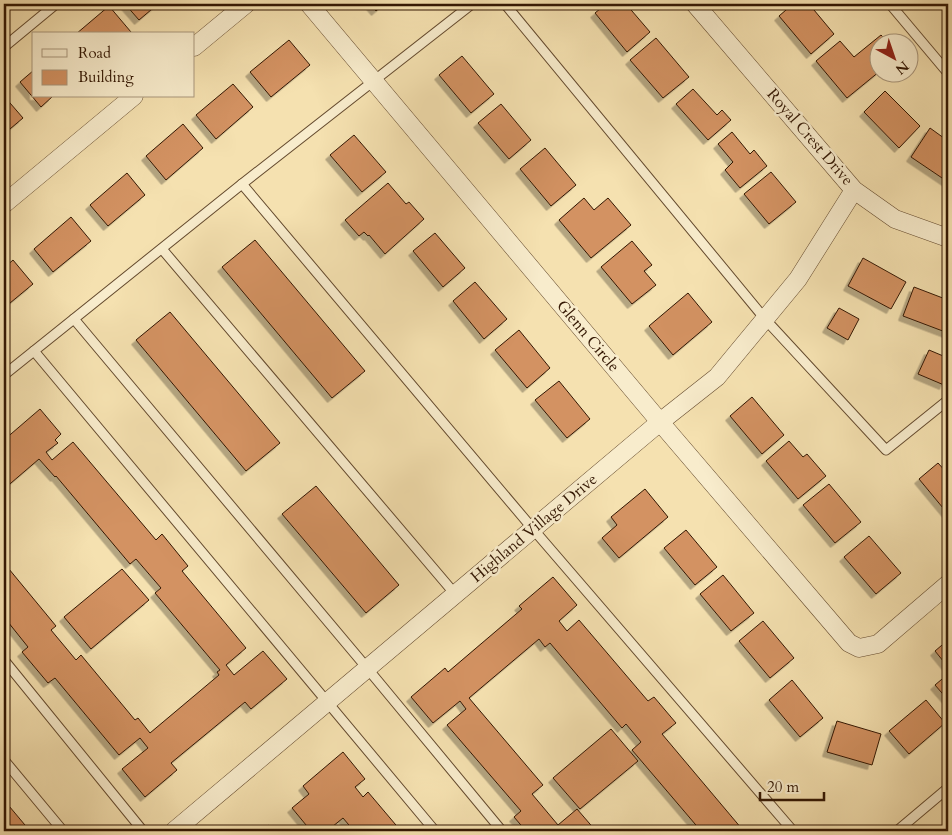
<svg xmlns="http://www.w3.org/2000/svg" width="952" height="835" font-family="Cardo,serif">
  <defs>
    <filter id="shadow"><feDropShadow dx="-4.5" dy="4.5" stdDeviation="0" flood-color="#0004"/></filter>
  </defs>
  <rect width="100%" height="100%" fill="#f5e1b0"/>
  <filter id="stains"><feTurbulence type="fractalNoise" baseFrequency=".004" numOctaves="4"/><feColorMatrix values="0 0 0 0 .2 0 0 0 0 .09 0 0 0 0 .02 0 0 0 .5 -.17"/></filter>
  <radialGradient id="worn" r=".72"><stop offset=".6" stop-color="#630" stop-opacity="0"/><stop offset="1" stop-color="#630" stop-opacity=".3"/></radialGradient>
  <g fill="#d39262" stroke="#331703" filter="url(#shadow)">
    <polygon points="125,4 158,4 139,20"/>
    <polygon points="370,4 384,4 376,11"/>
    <polygon points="606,4 626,4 650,32 627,52 595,13"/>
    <polygon points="793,4 809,4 834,34 811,54 779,16"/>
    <polygon points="109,6 131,32 129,34 76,34"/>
    <polygon points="881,35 888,42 880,42 880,71 847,98 816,61 840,41 854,57"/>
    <polygon points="656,38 689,77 663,98 630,60"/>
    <polygon points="289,40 310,65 271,97 250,72"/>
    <polygon points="462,56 494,94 471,113 439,75"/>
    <polygon points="34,70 34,96 53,96 41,107 20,82"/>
    <polygon points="233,84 253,107 216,139 196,115"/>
    <polygon points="693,89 717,115 722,110 731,120 708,140 676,104"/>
    <polygon points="885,91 920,126 899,148 864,112"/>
    <polygon points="4,96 23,118 4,134"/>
    <polygon points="501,104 531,140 509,159 478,123"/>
    <polygon points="183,124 203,148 166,180 146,156"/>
    <polygon points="930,128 948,141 948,182 911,157"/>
    <polygon points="732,132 750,154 754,150 767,166 740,188 725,170 733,162 718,144"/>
    <polygon points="354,135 386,172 362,192 330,155"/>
    <polygon points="545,148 576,185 551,206 520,169"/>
    <polygon points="771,172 796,202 769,224 744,194"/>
    <polygon points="127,173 145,195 108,226 90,205"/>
    <polygon points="388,183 406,204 409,202 424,219 385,254 369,235 368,236 364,232 359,236 345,220"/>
    <polygon points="584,198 594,210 608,198 631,225 591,258 559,220"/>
    <polygon points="71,217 91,241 53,272 34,249"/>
    <polygon points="435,233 465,268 443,287 413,251"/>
    <polygon points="255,240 365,371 332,398 222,267"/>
    <polygon points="632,241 652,265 644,271 656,285 632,304 601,267"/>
    <polygon points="863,258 906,282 891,309 848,286"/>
    <polygon points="13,260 33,284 4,308 4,268"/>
    <polygon points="475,282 507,319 484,339 453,301"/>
    <polygon points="914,287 948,300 948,333 903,316"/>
    <polygon points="688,293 712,322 673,355 649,326"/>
    <polygon points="839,308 859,319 848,340 827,328"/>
    <polygon points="170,312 280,443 246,471 136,340"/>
    <polygon points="519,330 550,368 527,388 495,350"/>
    <polygon points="929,350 948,358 948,375 944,385 918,374"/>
    <polygon points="559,381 590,419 567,438 535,400"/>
    <polygon points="752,397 784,435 762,454 730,416"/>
    <polygon points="40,409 61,434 55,440 58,443 46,452 52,460 73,442 156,540 162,534 188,566 182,571 246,648 226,665 234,675 263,651 287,679 251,709 245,702 171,763 177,770 145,797 122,769 148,748 140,738 119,755 55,678 48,683 22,652 28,647 4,617 4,563 56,626 51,630 76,660 81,655 135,720 138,718 150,733 219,675 217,672 220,670 155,593 161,588 136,559 130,564 56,476 55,477 39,459 4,489 4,440"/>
    <polygon points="789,441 803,457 807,454 826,476 798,499 766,461"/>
    <polygon points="938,463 948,474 948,514 919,479"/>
    <polygon points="829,484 861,522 835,543 803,505"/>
    <polygon points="316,486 399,585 366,613 282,514"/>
    <polygon points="645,489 668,517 619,558 602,538 617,525 611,517"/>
    <polygon points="686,530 717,567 695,585 664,548"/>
    <polygon points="869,536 901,573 876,594 844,557"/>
    <polygon points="122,569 149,600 91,649 64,617"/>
    <polygon points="723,575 754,613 731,631 700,594"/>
    <polygon points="553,577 577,605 559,621 567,631 579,620 648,701 654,697 676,723 662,734 742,829 739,831 701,831 632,750 641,742 626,724 622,728 550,643 545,647 539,639 469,698 543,785 532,794 558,825 577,809 596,831 552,831 551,830 549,831 526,831 514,817 521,811 447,725 466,709 460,701 433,723 411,697 445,668 448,672 522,609 519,606"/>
    <polygon points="763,621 794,658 770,678 739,641"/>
    <polygon points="948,640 948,667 935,651"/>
    <polygon points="948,674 948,700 935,685"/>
    <polygon points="792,680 823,718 800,737 769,700"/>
    <polygon points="926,700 945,723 909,754 889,731"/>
    <polygon points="837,721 881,734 872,765 827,752"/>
    <polygon points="611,729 638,761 580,809 553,778"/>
    <polygon points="343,752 365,779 355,787 363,797 368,792 401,831 354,831 343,818 327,831 311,831 292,808 309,794 303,786"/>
    <polygon points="4,800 30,831 4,831"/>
    <polygon points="269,825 275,831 262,831"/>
  </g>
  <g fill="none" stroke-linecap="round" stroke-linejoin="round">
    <defs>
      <g id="service">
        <polyline points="505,4 765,319 886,450 948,400"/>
        <polyline points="890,4 948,73"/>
        <polyline points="4,47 56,4"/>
        <polyline points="242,184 533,529 793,831"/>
        <polyline points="162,249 455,594"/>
        <polyline points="74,319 367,668 502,831"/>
        <polyline points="34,351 435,831"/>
        <polyline points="4,375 242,184 472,4"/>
        <polyline points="4,660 143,831"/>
        <polyline points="4,760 63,831"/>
        <polyline points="897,831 948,788"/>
      </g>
      <g id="minor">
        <polyline points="309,4 660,422 849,643 859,648 878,644 948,584"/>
        <polyline points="695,4 854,190 895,219 948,238"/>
        <polyline points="194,47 246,4"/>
        <polyline points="4,204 134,96"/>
        <polyline points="174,831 660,422 717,377 798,279 854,190"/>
      </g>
    </defs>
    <use href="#service" stroke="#644a2e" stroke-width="11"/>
    <use href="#minor" stroke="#644a2e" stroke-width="19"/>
    <use href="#service" stroke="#f8eccc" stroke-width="9"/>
    <use href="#minor" stroke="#f8eccc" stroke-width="18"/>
  </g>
  <g text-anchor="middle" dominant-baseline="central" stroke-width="5" stroke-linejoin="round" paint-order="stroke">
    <g font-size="16" fill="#331703" stroke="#f8eccc">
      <text transform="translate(810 137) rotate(49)">Royal Crest Drive</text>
      <text transform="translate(588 336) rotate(50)">Glenn Circle</text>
      <text transform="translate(534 528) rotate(-40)">Highland Village Drive</text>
    </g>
  </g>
  <rect width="952" height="835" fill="none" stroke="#f5e1b0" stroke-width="20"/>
  <rect x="5" y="5" width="942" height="825" fill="none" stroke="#331703" stroke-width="2.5"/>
  <rect x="10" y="10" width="932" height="815" fill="none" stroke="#331703"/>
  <rect x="32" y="32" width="162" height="65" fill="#f8eccc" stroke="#a9977c"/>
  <rect x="42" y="49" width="25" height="8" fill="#f8eccc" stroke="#a9977c"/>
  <text x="78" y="58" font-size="15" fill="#331703">Road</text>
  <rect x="42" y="70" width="25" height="15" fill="#d39262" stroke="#a9977c"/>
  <text x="78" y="82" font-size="15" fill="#331703">Building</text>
  <g transform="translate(894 58) rotate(140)"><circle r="24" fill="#f8eccc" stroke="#a9977c"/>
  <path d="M0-4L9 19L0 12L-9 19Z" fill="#8f2418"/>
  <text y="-8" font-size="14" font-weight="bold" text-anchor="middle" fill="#331703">N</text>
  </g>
  <path d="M760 792v8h64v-8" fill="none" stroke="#331703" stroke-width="2.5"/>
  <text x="767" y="792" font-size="15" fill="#331703" stroke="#f8eccc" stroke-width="4" paint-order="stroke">20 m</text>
  <rect width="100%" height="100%" filter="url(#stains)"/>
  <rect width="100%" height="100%" fill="url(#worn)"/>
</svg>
